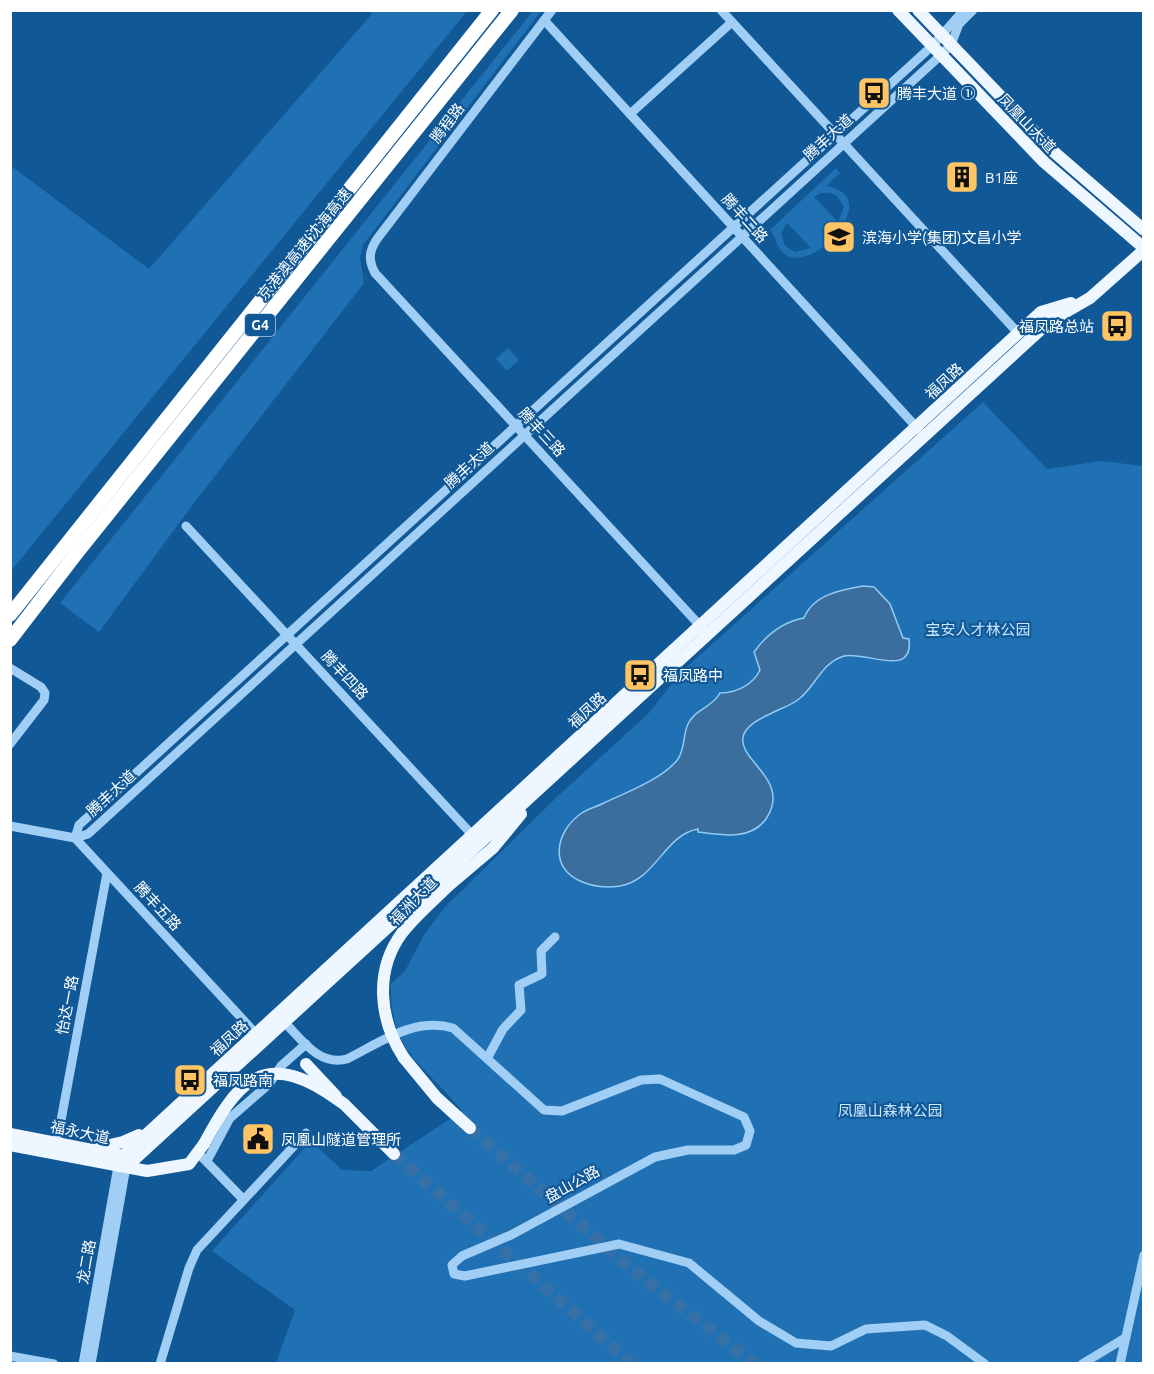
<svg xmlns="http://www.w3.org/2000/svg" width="1154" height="1374" font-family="Ubuntu,'Noto Sans SC',sans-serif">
  <rect width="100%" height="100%" fill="#115897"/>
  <g fill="#2071b4" fill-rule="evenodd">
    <polygon points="370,11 467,11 11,571 11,166 149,269 372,14"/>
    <polygon points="533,11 541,11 363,245 360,258 364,283 191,507 99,632 60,603"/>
    <path d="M836,168L840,173L826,186C885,195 816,273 786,255C776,249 777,237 770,230ZM830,193L837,196L844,207L838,222L814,197L821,193ZM787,223L811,248L795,252L785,246L781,234Z"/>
    <polygon points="508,348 519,360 507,371 496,359"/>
    <path d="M983,402L1047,469L1101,461L1143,466V1363H276L295,1310L212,1251L311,1141L342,1170L371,1171L462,1111C424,1063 389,1053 391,984L405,971L424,935L444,908L559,795L648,714L681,672Z"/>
  </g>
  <path fill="#3b6e9c" stroke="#93cbf7" stroke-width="1.5" d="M863,586L874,587L890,604L903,638L909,639C914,679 866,651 844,656C821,663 816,686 799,699C790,706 779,709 770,714C761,718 745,726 743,737C738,761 792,780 766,819C750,841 722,835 698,832V829C664,835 656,880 620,886C606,888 593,887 580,881C549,866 556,833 579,815C586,809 596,807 604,803C625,793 663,779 678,759C685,749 683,734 688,724C695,709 713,707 720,693C736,693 753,685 760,670L754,652C767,634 782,622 804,618C813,595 840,590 863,586Z"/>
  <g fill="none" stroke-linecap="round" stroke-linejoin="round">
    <g stroke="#3571a7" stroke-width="12" stroke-dasharray="12 6" stroke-linecap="butt">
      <polyline points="470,1128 628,1266 755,1364"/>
      <polyline points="394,1154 632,1364"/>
    </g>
    <g stroke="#a1cef4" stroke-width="9">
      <path d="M552,10L377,239C369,251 368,260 375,273L704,630"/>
      <polyline points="721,10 1018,333"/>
      <polyline points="544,20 919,430"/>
      <polyline points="630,114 732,22"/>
      <polyline points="186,526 476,839"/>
      <polyline points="10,668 41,687 45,693 44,700 10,744"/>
      <polyline points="10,826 75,838 259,1037"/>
      <polyline points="75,838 88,834 941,55 951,45 959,24 973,10"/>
      <polyline points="75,838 79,825 932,46 964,10"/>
      <path d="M286,1024C303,1041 319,1066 347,1059C381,1042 414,1017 453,1028L544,1110L562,1111L641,1080L660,1079L744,1117L750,1131L746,1145L734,1150H688L655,1157L511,1235L462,1256L452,1265L454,1274L465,1276L619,1244L689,1263L759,1321L796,1343L831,1346L866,1329L925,1325L947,1336L985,1364"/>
      <polyline points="489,1055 503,1029 521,1010 519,985 542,974 541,951 555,937"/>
      <polyline points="57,1142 107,873"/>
      <polyline points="202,1157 243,1199"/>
      <polyline points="207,1161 230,1118 269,1084 281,1066 306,1044"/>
      <polyline points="10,1356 54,1364"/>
      <polyline points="83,1364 118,1166"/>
      <polyline points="91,1364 126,1167"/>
      <polyline points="160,1364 189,1268 197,1250 306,1133"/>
      <polyline points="1082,1364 1125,1338"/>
      <polyline points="1120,1364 1144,1255"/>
    </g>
    <g stroke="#eef6ff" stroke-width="12">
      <polyline points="898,10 1044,162 1144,248"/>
      <polyline points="918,10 1054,152 1144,230"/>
      <polyline points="447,887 493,848 521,814"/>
      <polyline points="404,1058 437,1098 470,1128"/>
      <polyline points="306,1064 336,1096"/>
      <polyline points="328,1093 344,1104 394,1154"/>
      <polyline points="10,1134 123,1156 125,1163"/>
      <polyline points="10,1145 147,1171 189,1164 204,1144"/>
      <polyline points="96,1148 123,1142 139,1135"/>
      <polyline points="118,1166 123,1156 1041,312 1071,303"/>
      <polyline points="126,1167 1050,321 1090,298 1144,250"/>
    </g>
    <g stroke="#fff" stroke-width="14">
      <polyline points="10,615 492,10"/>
      <polyline points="10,640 76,554 512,10"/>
    </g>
    <g stroke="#eef6ff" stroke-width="12">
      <path d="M404,1058C379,1020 374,971 402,933C415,916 432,902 447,887"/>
      <path d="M204,1144C235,1086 261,1049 328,1093"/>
    </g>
  </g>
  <defs>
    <symbol id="bus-square" viewBox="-11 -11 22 22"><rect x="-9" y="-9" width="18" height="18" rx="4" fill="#ffc464" stroke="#115897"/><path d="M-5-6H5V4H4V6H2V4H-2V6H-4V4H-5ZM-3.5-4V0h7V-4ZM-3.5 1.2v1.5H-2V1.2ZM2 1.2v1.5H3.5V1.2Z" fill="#111"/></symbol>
    <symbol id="building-square" viewBox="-11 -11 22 22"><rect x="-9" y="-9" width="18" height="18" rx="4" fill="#ffc464" stroke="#115897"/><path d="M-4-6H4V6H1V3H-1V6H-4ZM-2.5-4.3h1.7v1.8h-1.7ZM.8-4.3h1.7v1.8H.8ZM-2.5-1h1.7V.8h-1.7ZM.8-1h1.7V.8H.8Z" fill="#111"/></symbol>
    <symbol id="school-square" viewBox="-11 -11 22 22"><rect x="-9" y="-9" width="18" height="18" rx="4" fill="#ffc464" stroke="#115897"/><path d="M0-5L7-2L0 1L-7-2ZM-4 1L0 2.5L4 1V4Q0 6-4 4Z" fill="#111"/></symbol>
    <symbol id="civic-square" viewBox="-11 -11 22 22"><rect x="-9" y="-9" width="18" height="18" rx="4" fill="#ffc464" stroke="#115897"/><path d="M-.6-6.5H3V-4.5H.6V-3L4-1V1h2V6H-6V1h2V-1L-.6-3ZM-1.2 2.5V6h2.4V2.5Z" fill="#111"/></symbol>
  </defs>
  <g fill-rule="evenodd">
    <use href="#bus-square" x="855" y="74" width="38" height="38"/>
    <use href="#building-square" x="943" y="158" width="38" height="38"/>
    <use href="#school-square" x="820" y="218" width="38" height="38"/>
    <use href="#bus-square" x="1098" y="307" width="38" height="38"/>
    <use href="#bus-square" x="621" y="656" width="38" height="38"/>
    <use href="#bus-square" x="171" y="1061" width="38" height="38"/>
    <use href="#civic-square" x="239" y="1120" width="38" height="38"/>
  </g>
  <g text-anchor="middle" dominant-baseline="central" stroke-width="4.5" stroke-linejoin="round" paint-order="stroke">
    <rect fill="#115897" stroke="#b8cde0" stroke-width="1.5" x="245" y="314" width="30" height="22" rx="4.5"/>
    <g font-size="14" font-weight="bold" fill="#fff">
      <text x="260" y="325">G4</text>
    </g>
    <g font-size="15" fill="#fff" stroke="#115897" text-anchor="start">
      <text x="897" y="93">腾丰大道 ①</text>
      <text x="985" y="177">B1座</text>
      <text x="862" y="237">滨海小学(集团)文昌小学</text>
      <text x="1094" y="326" text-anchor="end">福凤路总站</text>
      <text x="663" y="675">福凤路中</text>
      <text x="213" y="1080">福凤路南</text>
      <text x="281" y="1139">凤凰山隧道管理所</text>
    </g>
    <g font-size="15" fill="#fff" stroke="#115897">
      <text transform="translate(447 123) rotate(-53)">腾程路</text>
      <text transform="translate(1027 123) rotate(46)">凤凰山大道</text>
      <text transform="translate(828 137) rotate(-42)">腾丰大道</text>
      <text transform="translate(745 218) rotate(48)">腾丰二路</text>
      <text transform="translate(304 244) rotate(-51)">京港澳高速 沈海高速</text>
      <text transform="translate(944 381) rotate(-43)">福凤路</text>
      <text transform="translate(542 432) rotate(47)">腾丰三路</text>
      <text transform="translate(469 465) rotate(-42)">腾丰大道</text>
      <text transform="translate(345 675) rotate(47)">腾丰四路</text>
      <text transform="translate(587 710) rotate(-43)">福凤路</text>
      <text transform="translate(111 793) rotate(-42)">腾丰大道</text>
      <text transform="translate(413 901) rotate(-46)">福洲大道</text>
      <text transform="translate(158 906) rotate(47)">腾丰五路</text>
      <text transform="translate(67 1005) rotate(-79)">怡达一路</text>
      <text transform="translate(229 1038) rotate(-43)">福凤路</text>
      <text transform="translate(80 1132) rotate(12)">福永大道</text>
      <text transform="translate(572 1184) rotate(-29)">盘山公路</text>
      <text transform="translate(86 1262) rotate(-80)">龙二路</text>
    </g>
    <g font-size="15" fill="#c9e6fe" stroke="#115897">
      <text x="978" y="629">宝安人才林公园</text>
      <text x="890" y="1110">凤凰山森林公园</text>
    </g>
  </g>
  <rect width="1154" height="1374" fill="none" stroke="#ffffff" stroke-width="24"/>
</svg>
